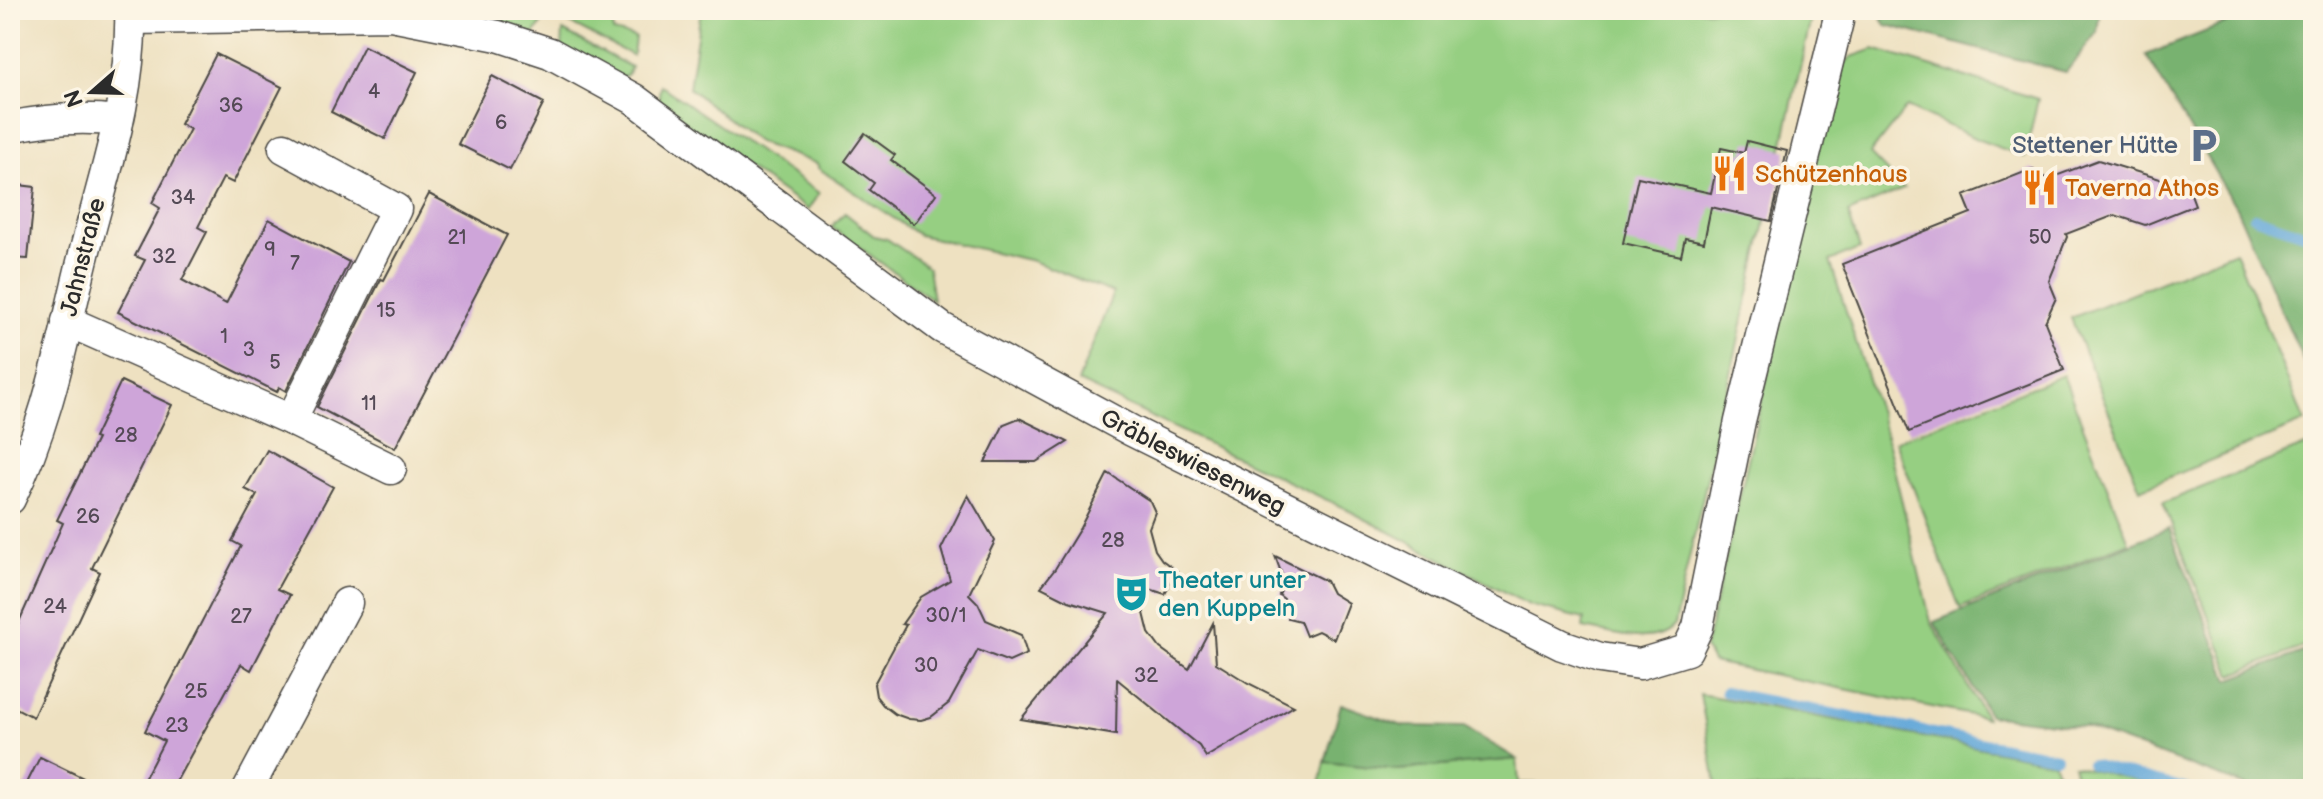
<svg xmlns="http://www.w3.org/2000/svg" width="2323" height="799" font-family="'Balsamiq Sans',sans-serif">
  <rect width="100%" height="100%" fill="#fcf5e5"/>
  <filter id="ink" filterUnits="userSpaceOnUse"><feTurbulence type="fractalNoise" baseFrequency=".0125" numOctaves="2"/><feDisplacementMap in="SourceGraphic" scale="16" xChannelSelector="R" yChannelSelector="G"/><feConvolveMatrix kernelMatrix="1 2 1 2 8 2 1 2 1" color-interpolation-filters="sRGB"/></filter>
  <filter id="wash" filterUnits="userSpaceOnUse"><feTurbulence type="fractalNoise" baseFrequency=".006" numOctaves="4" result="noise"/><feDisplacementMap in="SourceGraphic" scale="32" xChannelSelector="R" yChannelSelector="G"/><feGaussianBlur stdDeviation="1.8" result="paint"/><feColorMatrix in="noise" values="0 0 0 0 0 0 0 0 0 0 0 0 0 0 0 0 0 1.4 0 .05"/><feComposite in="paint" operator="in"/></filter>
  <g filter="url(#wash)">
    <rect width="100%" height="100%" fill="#eee1c1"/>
    <g fill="#96cf82" stroke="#607d56" stroke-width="2">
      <polygon points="469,10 514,10 544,19 534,35 468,13"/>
      <polygon points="595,10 615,10 613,32 635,37 633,56 569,23 571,17 594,18"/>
      <path d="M701,10H1813L1674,625C1655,648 1609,632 1583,628L1584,619L1529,605L1344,508L1078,382L1113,293L1033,261L919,235L818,168V164L757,142L689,88Z"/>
      <polygon points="563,31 631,67 628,74 621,78 562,49"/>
      <polygon points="1874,49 2038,99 2025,157 1979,140 1907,107 1870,154 1904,189 1848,213 1860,249 1830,261 1885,432 1931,622 1986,718 1712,662 1705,648 1798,242 1834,74 1851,57"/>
      <polygon points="660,85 819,193 808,210 658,105"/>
      <polygon points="845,213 874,236 887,239 928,267 933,300 831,227"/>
      <polygon points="2235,251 2305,422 2140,489 2071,318"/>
      <polygon points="2063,375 2129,542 1960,608 1895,441"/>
      <polygon points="2313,443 2313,643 2232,675 2163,503"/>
      <polygon points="1700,694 2054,762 2061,789 1717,789"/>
      <polygon points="1517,759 1519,783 1696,789 1319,789 1325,762 1398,770"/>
      <polygon points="2073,765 2172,789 2079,789"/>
    </g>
    <g fill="#78b270" stroke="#526e4e" stroke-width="2">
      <polygon points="1877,10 2100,10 2097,32 2066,72 1886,25"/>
      <polygon points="2260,10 2313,10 2313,383 2237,209 2146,55"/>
      <polygon points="2169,528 2229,680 2313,648 2313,789 2254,789 2084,727 1989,715 1934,622"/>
      <polygon points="1341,704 1403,726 1464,727 1517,759 1398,770 1325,762"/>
    </g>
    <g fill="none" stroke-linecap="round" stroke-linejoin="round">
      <g stroke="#64a8d9" stroke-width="10">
        <polyline points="2254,217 2313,237"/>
        <polyline points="1725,692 2056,757"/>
        <polyline points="2091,764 2188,789"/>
      </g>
    </g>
    <g id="blocks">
      <g fill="#cea5d9">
        <polygon points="364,46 417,72 385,139 331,112"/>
        <polygon points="216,54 282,87 233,183 223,178 198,227 207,232 182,280 226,304 269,219 349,262 286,391 279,387 277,392 118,312 145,260 135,256 160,208 152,203 190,129 180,124"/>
        <polygon points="492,76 544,103 510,170 458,144"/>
        <polygon points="865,133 895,155 891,160 936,194 914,224 869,190 874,183 845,161"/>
        <polygon points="1747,141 1787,151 1771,221 1711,207 1704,242 1685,238 1681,256 1623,243 1638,177 1711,193 1721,148 1744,153"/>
        <polygon points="2098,160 2173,183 2185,178 2195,205 2145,225 2115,215 2066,234 2067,237 2049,281 2056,298 2045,322 2064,370 1909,432 1842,264 1971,213 1964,196 2032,169 2048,179"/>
        <polygon points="10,184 35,187 28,259 10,258"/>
        <polygon points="429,194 507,235 395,448 317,407 381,279 384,280"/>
        <polygon points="121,381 172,405 92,568 100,572 33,717 10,705 10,642 63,523 57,520 97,439 94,438"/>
        <polygon points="1019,418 1068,442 1036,462 985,462 1004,424"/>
        <polygon points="267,450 333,487 277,589 290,595 251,670 241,664 172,789 139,789 164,741 145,731 241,546 232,541 257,495 245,489"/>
        <polygon points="1108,473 1150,501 1155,512 1149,528 1155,550 1162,560 1177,571 1165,594 1137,585 1149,633 1160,648 1189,669 1213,623 1216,663 1248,683 1294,706 1206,757 1199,746 1117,679 1116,735 1021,719 1108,613 1069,601 1041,587 1055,569 1080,528"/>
        <polygon points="968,495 995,541 969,594 978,603 986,620 1021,635 1027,654 1009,662 978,650 949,703 931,717 921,720 909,719 895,714 883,705 876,696 874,684 906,625 902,624 921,597 950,580 941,549"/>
        <polygon points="1275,556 1326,581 1332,593 1348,603 1334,639 1318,631 1306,636 1300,621 1288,618 1290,604 1279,595 1285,583"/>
        <polygon points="40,757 106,789 24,789"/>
      </g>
    </g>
  </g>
  <g filter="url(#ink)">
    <use href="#blocks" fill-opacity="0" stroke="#484642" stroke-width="2"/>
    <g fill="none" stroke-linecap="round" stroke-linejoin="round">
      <defs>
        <g id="street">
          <polyline points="131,19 391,15 498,36 550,53 634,99 942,328 1132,431 1562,645 1600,658 1640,664 1687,650 1698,627 1740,421 1838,21"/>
          <path d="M10,127C47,119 80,116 118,121"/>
          <polyline points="284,148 396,209 291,420"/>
          <polyline points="67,321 291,420 391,469"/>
          <path d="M10,499C49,421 63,338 84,254C104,175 133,93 130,10"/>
          <polyline points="248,789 347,603"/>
        </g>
      </defs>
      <use href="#street" stroke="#484642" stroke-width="33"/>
      <use href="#street" stroke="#fff" stroke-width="30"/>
    </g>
  </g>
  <defs>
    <symbol id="parking-bare" viewBox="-9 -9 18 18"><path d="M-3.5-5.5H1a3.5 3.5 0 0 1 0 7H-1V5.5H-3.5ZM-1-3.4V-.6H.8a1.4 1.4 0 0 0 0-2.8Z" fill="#5c6f8a" stroke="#fcf5e5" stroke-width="2.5" paint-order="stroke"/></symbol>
    <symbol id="restaurant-bare" viewBox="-9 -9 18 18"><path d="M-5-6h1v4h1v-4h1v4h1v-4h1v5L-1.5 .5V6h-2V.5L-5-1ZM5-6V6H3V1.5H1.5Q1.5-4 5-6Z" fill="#e8710a" stroke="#fcf5e5" stroke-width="2.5" paint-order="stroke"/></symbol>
    <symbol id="theatre-bare" viewBox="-9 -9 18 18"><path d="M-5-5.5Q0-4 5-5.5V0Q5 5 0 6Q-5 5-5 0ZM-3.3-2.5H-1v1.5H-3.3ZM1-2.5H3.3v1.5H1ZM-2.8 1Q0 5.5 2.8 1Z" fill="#0f9aa8" stroke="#fcf5e5" stroke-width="2.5" paint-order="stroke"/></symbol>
  </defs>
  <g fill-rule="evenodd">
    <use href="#parking-bare" x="2178" y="120" width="51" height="51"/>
    <use href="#restaurant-bare" x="1704" y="148" width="51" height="51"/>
    <use href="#restaurant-bare" x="2014" y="162" width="51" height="51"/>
    <use href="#theatre-bare" x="1106" y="568" width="51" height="51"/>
  </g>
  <g text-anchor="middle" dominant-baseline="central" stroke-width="7" stroke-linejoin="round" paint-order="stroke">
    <g font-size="20" fill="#544a56">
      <text x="374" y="92">4</text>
      <text x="231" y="106">36</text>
      <text x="501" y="123">6</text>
      <text x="183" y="198">34</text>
      <text x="457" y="238">21</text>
      <text x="2040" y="238">50</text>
      <text x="270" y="250">9</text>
      <text x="164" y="257">32</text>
      <text x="295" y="264">7</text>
      <text x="386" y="311">15</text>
      <text x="224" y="337">1</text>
      <text x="249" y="350">3</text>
      <text x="275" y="363">5</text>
      <text x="369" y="404">11</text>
      <text x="126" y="436">28</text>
      <text x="88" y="517">26</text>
      <text x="1113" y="541">28</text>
      <text x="55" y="607">24</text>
      <text x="946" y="616">30/1</text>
      <text x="241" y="617">27</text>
      <text x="926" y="666">30</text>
      <text x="1146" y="676">32</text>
      <text x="196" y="692">25</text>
      <text x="177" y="726">23</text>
    </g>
    <g font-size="24" fill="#4e5e75" stroke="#fcf5e5" text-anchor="end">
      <text x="2178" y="145">Stettener Hütte</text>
    </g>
    <g font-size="24" fill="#c56008" stroke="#fcf5e5" text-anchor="start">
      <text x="1755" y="174">Schützenhaus</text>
      <text x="2065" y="188">Taverna Athos</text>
    </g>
    <g font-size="24" fill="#2b2b2b" stroke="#fcf5e5">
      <text transform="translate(83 257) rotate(-76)">Jahnstraße</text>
      <text transform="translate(1193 462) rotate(27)">Gräbleswiesenweg</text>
    </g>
    <g font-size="24" fill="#0d838f" stroke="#fcf5e5" text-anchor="start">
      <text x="1158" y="580">Theater unter<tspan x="1158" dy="28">den Kuppeln</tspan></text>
    </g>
  </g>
  <rect width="2323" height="799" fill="none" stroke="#fcf5e5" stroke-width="40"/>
  <g transform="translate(92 92) rotate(250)" stroke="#fcf5e5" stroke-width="6" paint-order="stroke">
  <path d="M0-6L14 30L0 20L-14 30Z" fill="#2b2b2b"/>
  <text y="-12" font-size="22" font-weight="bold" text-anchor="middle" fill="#2b2b2b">N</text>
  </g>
</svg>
